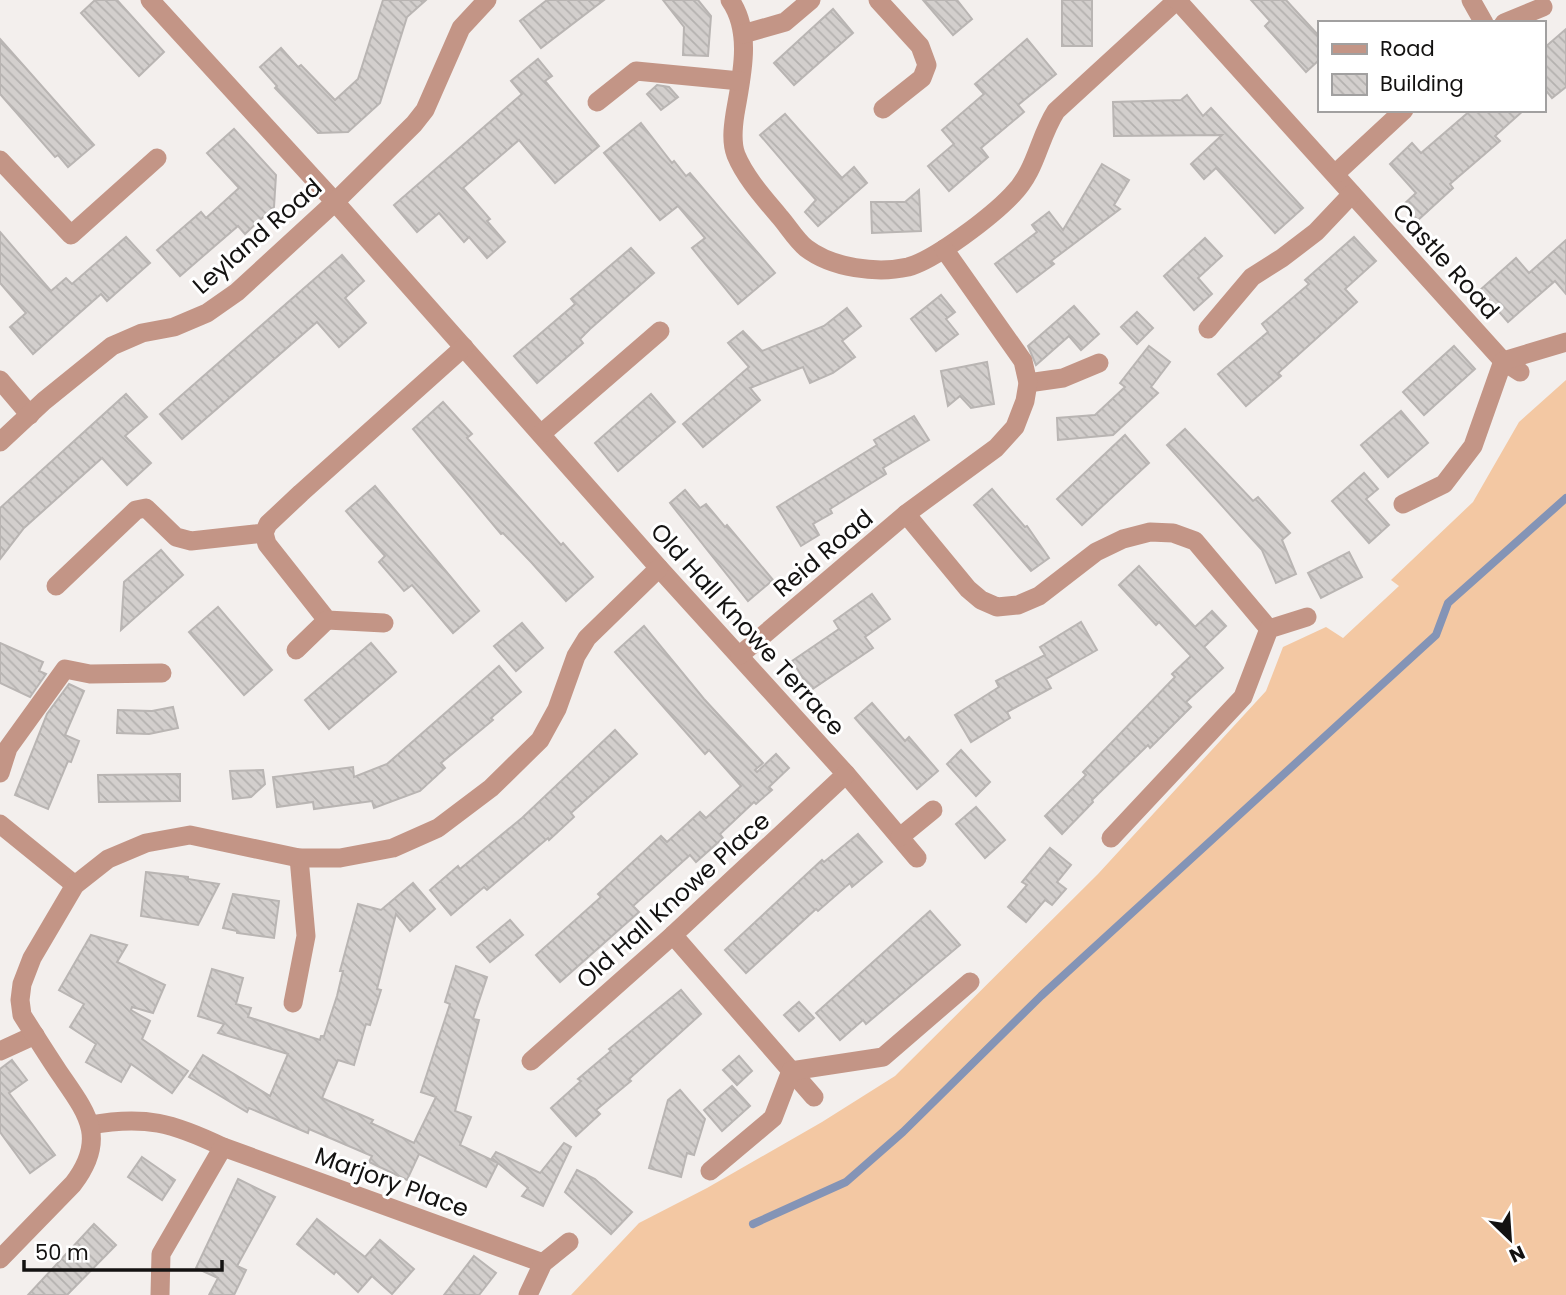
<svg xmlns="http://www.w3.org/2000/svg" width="1566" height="1295" font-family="Poppins,sans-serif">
  <defs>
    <pattern id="building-back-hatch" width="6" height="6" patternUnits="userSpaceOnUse" patternTransform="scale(1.75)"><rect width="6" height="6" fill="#d3cfcd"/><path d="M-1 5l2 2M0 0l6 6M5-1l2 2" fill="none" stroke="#b4b1af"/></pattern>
  </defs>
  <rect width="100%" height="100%" fill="#f3efed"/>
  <polygon fill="#f3c8a3" points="1566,380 1566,1295 571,1295 639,1223 707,1188 822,1122 895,1076 1098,874 1266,691 1283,647 1326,627 1343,638 1399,586 1391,580 1473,502 1519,422"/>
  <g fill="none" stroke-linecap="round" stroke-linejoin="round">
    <polyline stroke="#8494b6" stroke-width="8" points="753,1224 846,1182 903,1132 1041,996 1436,635 1448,603 1566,498"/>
  </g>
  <g fill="url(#building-back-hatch)" stroke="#b9b5b3" stroke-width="2">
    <polygon points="95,0 117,0 164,52 139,76 81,13"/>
    <polygon points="383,0 426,0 407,17 380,103 348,132 318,133 275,88 277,86 260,67 281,48 298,67 301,65 335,100 358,79"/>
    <polygon points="547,0 604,0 541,48 520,21"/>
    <polygon points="663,0 698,0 711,16 708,56 683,55 684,27"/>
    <polygon points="923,0 957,0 972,19 953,35"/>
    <rect x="1062" y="0" width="30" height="46"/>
    <polygon points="1251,0 1286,0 1319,36 1319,60 1306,72 1265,26 1270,21"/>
    <polygon points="833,9 853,33 794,85 774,63"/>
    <polygon points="1566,29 1566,87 1552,98 1543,87 1543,49"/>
    <polygon points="0,39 94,145 68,167 58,155 55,157 0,94"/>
    <polygon points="1027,39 1056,74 1018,105 1024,112 981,148 988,157 949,191 928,166 954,144 942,130 984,94 975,84"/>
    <polygon points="538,59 552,76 545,81 599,146 555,183 519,140 463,188 490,219 487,221 505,242 487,258 469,237 464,242 439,213 417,232 394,205 522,94 511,81"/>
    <polygon points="657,85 669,87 678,97 661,110 647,94"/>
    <polygon points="1187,95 1203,116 1211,108 1303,208 1275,233 1216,168 1204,179 1191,164 1222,135 1114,136 1113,102 1181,100"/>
    <polygon points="1471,110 1524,110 1495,136 1500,141 1450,184 1453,188 1418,220 1403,205 1416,193 1390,164 1412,143 1421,153"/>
    <polygon points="785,114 842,178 854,167 867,183 818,226 805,212 816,200 760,135"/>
    <polygon points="641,123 672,163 674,161 686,176 690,173 775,273 738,304 692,248 705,238 678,206 660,220 604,153"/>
    <polygon points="234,129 276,175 274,207 245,234 238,226 180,276 157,250 201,212 206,218 239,188 207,153"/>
    <polygon points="1102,164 1129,180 1114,205 1120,209 1051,261 1054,264 1017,292 995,264 1037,232 1032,225 1049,212 1063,230"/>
    <polygon points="919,190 921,231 872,233 871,202 905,202"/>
    <polygon points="0,232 51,291 66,278 72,284 126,237 150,263 107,301 101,294 33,354 10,327 26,313 0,283"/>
    <polygon points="1354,237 1376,261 1345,289 1357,302 1278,373 1281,376 1246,406 1218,374 1268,332 1262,324 1309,284 1305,280"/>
    <polygon points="1205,238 1222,256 1198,278 1212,294 1194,310 1164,276"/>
    <polygon points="1566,240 1566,294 1555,281 1508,322 1480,290 1516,258 1529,273"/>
    <polygon points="631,248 654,273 590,329 580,339 583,343 537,383 514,356 575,304 571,299"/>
    <polygon points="342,255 364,281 345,298 366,323 339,347 317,322 182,439 160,414"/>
    <polygon points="941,295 955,312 946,319 958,334 936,351 911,319"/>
    <polygon points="1074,306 1099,334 1081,350 1069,336 1036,365 1028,346"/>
    <polygon points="847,308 861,326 842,341 855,357 833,373 810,383 803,367 750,388 760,400 703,447 683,424 749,367 728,343 743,331 762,351 824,326"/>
    <polygon points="1137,312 1153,328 1137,344 1121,327"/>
    <polygon points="1149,346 1170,362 1151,387 1158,393 1113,435 1058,440 1057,418 1095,415 1125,387 1120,383"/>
    <polygon points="1454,346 1475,369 1424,415 1403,392"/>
    <polygon points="987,362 994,404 971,408 960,396 948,406 941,371"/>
    <polygon points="126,394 147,417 125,436 151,463 127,485 102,458 24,528 0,559 0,508"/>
    <polygon points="651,394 675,422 618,471 595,443"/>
    <polygon points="443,402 472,434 467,438 561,545 563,543 593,577 566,601 531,562 503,533 501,534 413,429"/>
    <polygon points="1401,411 1428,443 1388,477 1361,445"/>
    <polygon points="914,416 929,440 883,468 886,474 830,509 832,513 813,524 819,535 801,546 777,507 877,445 874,440"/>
    <polygon points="1185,429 1253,501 1258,497 1290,533 1282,540 1296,574 1276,583 1262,550 1167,445"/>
    <polygon points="1125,435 1149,463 1082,525 1057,499"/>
    <polygon points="1364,473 1378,489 1366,499 1389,525 1369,543 1332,501"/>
    <polygon points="375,486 479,611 453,633 412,585 404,591 379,562 385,556 346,511"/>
    <polygon points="992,489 1025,527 1027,526 1049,558 1031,571 974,505"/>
    <polygon points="685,490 700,508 706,504 725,527 727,525 773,580 748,601 670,503"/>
    <polygon points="161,550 183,575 121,630 124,582"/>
    <polygon points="1349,552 1362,577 1321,598 1308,573"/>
    <polygon points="1139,566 1195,627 1212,611 1226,626 1204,647 1223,668 1186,702 1191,707 1150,748 1148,745 1092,800 1093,802 1062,834 1045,816 1086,775 1083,772 1175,677 1172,674 1191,656 1159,622 1156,625 1119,585"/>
    <polygon points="872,594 890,619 865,637 873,648 811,690 792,661 839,629 834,621"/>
    <polygon points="218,607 272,670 244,695 189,632"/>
    <polygon points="1081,622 1097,650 1046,679 1051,688 1007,712 1010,718 971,742 955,715 999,687 996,681 1045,655 1040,647"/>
    <polygon points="522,623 543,648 516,671 494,646"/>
    <polygon points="644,626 704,699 763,763 755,770 757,772 776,754 789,768 769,787 772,790 756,804 754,802 720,834 723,838 696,862 690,855 633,906 639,912 560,982 536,955 601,897 598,894 661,836 667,842 700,812 706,818 741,786 709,750 705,754 615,652"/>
    <polygon points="0,643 43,662 39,671 46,674 30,697 0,683"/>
    <polygon points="371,643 396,672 329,729 305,700"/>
    <polygon points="499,666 521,692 491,718 493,720 441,763 445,768 420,791 374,808 372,801 314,809 313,802 277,807 273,777 353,767 354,777 387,764"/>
    <polygon points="69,684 84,691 65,735 79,741 71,762 68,761 48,809 15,795 47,714"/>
    <polygon points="872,703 905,741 909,737 938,771 917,789 855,718"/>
    <polygon points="173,707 178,728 149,734 117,733 118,710 152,711"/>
    <polygon points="615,730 637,754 571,813 574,817 549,840 548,838 487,890 484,887 451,915 430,890 458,866 460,869 522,818"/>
    <polygon points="961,750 990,782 976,796 947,764"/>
    <polygon points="263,770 265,784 251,797 233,799 230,771"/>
    <polygon points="180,774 180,801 99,802 98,775"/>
    <polygon points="976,807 1005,840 985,858 956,824"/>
    <polygon points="858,834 882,862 852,887 850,883 818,911 816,909 746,973 725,950 822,860 824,862"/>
    <polygon points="1050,848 1071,865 1057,882 1066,889 1052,905 1045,900 1026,922 1008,907 1027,885 1022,882"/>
    <polygon points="146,872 188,877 188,879 219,884 198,925 141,916"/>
    <polygon points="413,883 435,909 410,931 396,914 377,989 381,990 370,1025 366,1024 354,1065 338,1060 322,1098 373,1120 371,1123 414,1143 436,1097 421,1092 450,1004 445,1002 456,966 487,977 473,1019 479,1020 455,1111 471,1117 460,1145 498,1163 492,1158 496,1152 540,1173 564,1143 571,1147 543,1206 522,1196 528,1188 498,1163 486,1187 419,1154 407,1180 369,1162 372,1156 309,1129 308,1133 249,1108 247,1112 189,1077 203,1055 270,1096 288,1054 218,1033 224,1024 198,1016 212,969 243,978 236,1004 251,1008 248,1017 320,1040 321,1036 324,1036 337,996 343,971 340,971 358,904 381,910"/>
    <polygon points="233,894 279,901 274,938 237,933 237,931 223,928"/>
    <polygon points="930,911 960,945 866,1024 863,1020 840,1040 816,1013"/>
    <polygon points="510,920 523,935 490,962 477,947"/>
    <polygon points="91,935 127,945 117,962 165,985 153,1013 132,1007 131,1010 150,1021 142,1039 188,1071 172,1093 131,1064 121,1082 86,1062 96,1044 70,1027 84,1004 59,990"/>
    <polygon points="681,990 701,1014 629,1079 631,1081 596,1110 600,1114 576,1136 551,1108 581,1081 578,1079 611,1051 609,1049"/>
    <polygon points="799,1002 814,1018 799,1031 784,1015"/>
    <polygon points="739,1056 752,1071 737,1085 723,1070"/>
    <polygon points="12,1060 27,1080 9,1093 55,1155 30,1173 0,1132 0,1069"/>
    <polygon points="732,1086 750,1106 722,1131 704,1110"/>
    <polygon points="680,1090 705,1119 694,1155 687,1153 681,1177 649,1168 668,1100"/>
    <polygon points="142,1157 175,1180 162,1200 128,1177"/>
    <polygon points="577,1170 595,1179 632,1212 611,1234 565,1192"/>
    <polygon points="238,1179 275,1197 237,1266 246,1270 234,1295 209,1295 218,1278 196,1268"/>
    <polygon points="317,1219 365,1257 380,1240 414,1269 392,1294 372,1276 358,1292 336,1271 334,1274 297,1244"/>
    <polygon points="94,1224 116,1245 67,1295 28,1295"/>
    <polygon points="474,1256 496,1273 479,1295 444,1295"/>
  </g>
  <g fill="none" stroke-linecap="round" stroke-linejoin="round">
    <g stroke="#c39586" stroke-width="19">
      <polyline points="150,0 335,202 659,568 846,774 917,858"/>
      <path d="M730,0C753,33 741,78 735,114C733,127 731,142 736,155C745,177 764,198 779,216C788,226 796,240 806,248C832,268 877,274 908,267C935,260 992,216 1012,195C1037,170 1038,139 1056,111L1177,0"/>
      <polyline points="878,0 920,46 927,65 922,78 883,109"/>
      <polyline points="1177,0 1503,361 1520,372"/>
      <polyline points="1471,0 1484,23"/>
      <polyline points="1504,23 1543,7"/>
      <polyline points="743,34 785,22 811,0"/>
      <polyline points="597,102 636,71 740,81"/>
      <polyline points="0,160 71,235 157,158"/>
      <polyline points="1335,174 1404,110"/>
      <polyline points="1208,329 1252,277 1282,258 1316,232 1352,194"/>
      <polyline points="0,380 30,415"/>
      <polyline points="1028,383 1063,378 1099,363"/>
      <polyline points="541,434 660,331"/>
      <polyline points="1403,504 1444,484 1473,446 1503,361 1566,342"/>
      <polyline points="906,514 968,589 981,600 997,607 1018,605 1039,596 1096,552 1123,539 1150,532 1173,533 1195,541 1269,629"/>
      <polyline points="264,533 267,544 327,620 384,623"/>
      <polyline points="56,586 136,510 146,508 176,537 191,541 264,533 268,524 301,493 464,347"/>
      <polyline points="296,650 327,620"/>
      <polyline points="740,655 906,514 996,448 1015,427 1025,401 1028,383 1023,361 944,249"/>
      <polyline points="0,773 8,748 65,669 90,674 162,673"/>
      <polyline points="0,824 75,885"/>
      <polyline points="900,837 933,810"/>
      <polyline points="1111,838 1243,697 1269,629 1307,617"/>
      <polyline points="673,935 814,1097"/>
      <polyline points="293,1003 306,936 299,858"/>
      <polyline points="0,1051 35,1035"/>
      <polyline points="531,1061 673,935 846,774"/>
      <path d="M90,1125C145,1115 173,1123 223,1147"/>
      <polyline points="710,1171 773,1118 791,1071 883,1057 970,982"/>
      <path d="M0,1259L73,1184C109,1137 86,1112 58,1071C46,1053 34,1034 22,1015L20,1000L22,984L32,958L75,885L108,859L146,843L190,835L299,858H340L393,848L438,828L491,788L540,740L557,709L576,656L587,638L659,568"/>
      <polyline points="160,1295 161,1254 223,1147 543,1263"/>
      <polyline points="528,1295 543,1263 569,1242"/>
    </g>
    <polyline stroke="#c39586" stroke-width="19" points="0,442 44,401 112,346 142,333 174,327 207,313 237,292 335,202 414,124 425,110 461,28 487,0"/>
  </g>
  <g text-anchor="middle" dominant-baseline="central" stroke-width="6" stroke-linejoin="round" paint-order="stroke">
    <g font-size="24" fill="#131211" stroke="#fff">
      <text transform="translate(257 236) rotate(-41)">Leyland Road</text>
      <text transform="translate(1446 261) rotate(48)">Castle Road</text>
      <text transform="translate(823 553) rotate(-40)">Reid Road</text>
      <text transform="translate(748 629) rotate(48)">Old Hall Knowe Terrace</text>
      <text transform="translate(673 900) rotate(-42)">Old Hall Knowe Place</text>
      <text transform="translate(392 1182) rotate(20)">Marjory Place</text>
    </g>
  </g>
  <rect x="1318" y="21" width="228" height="91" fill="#ffffff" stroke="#a1a0a0" stroke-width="2"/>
  <rect x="1332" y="44" width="35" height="10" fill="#c39586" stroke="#a1a0a0" stroke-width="2"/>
  <text x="1380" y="56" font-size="21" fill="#131211">Road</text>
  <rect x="1332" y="74" width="35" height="21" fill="url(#building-back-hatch)" stroke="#a1a0a0" stroke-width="2"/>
  <text x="1380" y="91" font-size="21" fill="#131211">Building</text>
  <g transform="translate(1510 1239) rotate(155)" stroke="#ffffff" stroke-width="5" paint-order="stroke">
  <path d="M0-5L12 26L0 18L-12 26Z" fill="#131211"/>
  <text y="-10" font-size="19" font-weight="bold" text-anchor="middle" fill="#131211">N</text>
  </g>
  <path d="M24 1260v10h198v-10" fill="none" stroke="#131211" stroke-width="3.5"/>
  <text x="35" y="1260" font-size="21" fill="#131211" stroke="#ffffff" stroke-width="5" paint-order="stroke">50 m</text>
</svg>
